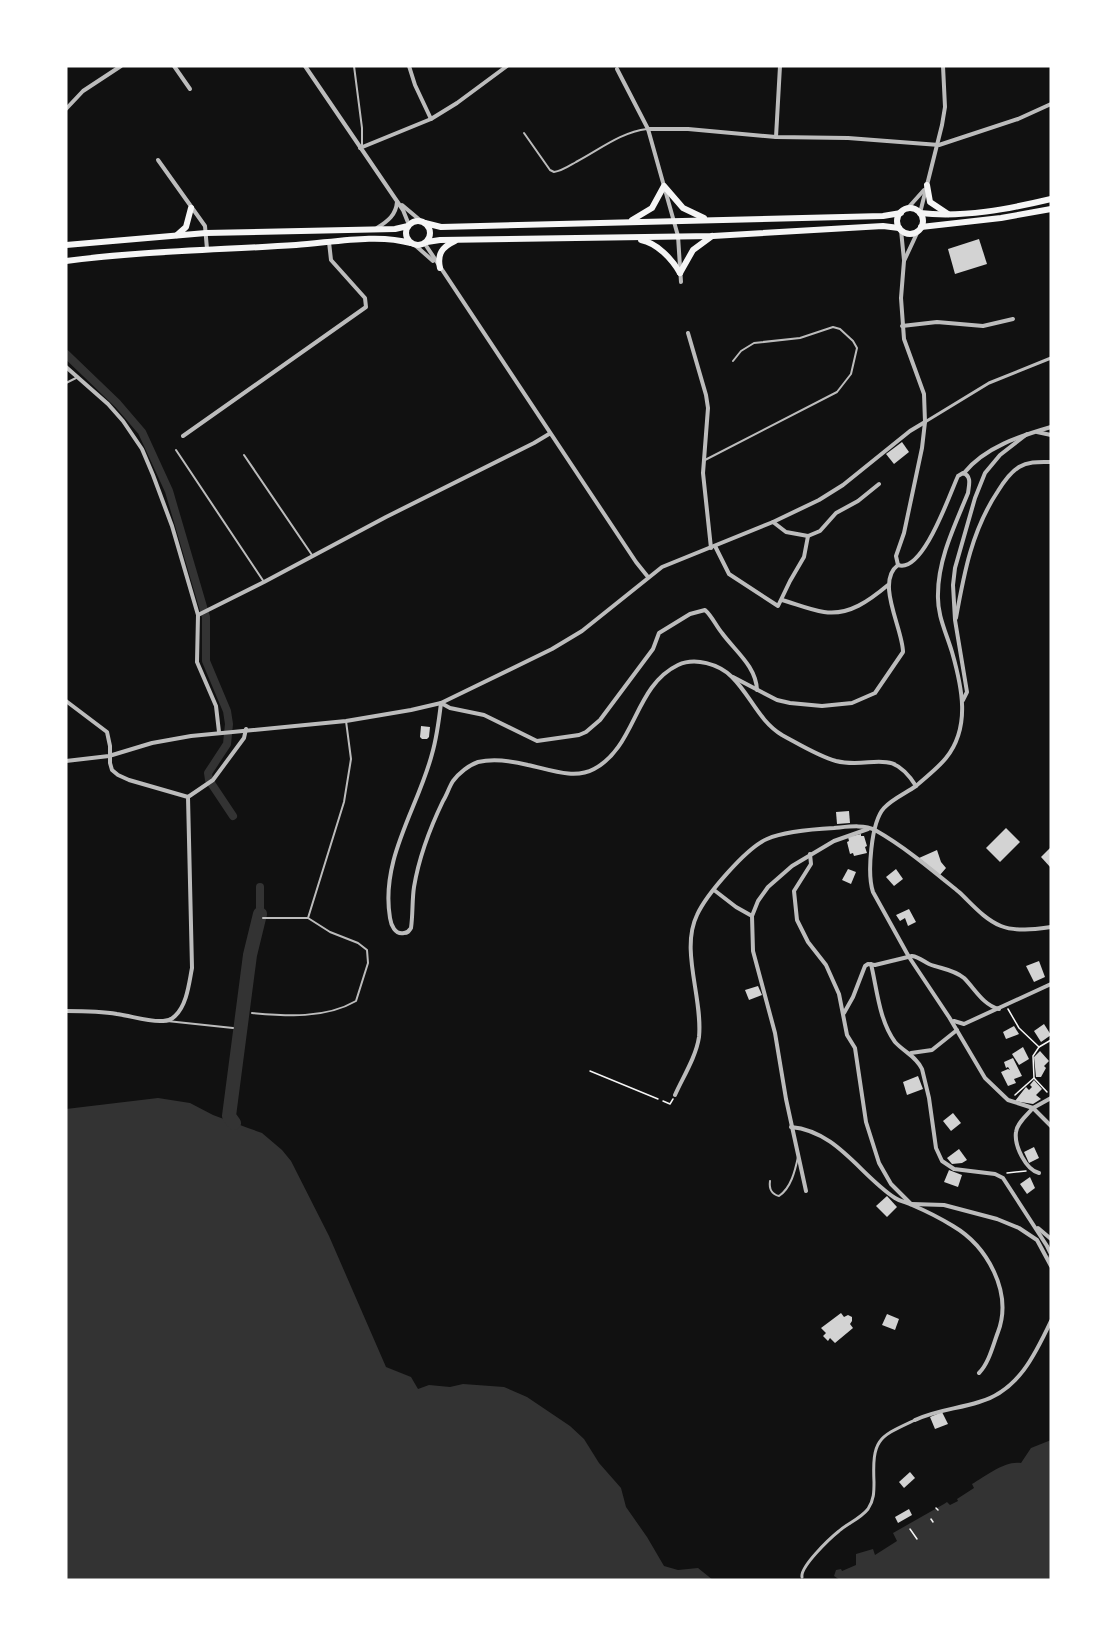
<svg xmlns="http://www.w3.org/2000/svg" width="1117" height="1646" font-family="'Fira Sans Condensed',sans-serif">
  <rect width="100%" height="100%" fill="#111"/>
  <g fill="#333">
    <polygon points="158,1098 190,1103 213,1115 248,1128 262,1133 282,1150 291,1161 329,1236 386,1367 411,1377 418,1389 429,1385 450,1387 463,1384 504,1387 527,1397 570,1426 584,1439 599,1463 621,1488 626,1507 647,1537 664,1566 678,1570 698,1568 713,1580 66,1580 66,1109"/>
    <path d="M1051,1440V1580H840L834,1576L836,1570L841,1569L842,1571L856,1565V1554L873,1549L875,1555L897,1541L893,1533L944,1504L947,1502L950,1505L958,1501L957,1499L974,1488L972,1484C985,1476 1006,1460 1021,1463L1031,1448Z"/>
  </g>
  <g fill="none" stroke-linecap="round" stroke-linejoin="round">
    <g stroke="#333" stroke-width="8">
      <polyline points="66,354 118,404 142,432 169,491 206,617 206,661 227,711 229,724 227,744 208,773 209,780 233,816"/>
      <polyline points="260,914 260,887"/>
    </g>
    <polyline stroke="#333" stroke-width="14" points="234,1123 229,1116 250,955 260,914"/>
  </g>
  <g fill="#d3d3d3">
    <polygon points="979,239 987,264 955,274 948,249"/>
    <polygon points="902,442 909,452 894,464 886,454"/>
    <polygon points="421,726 430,727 429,737 427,739 422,739 420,737"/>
    <polygon points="849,811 850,823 837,824 836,812"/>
    <polygon points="1006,828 1020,842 1000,862 986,848"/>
    <polygon points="861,834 861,836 864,836 867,846 865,847 867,853 854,856 853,853 850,854 847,842 849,841 848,837"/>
    <polygon points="1051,847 1051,868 1041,857"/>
    <polygon points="937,850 941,862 946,868 940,875 919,858"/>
    <polygon points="848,869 856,872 851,884 842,880"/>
    <polygon points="896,869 903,879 894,886 886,877"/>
    <polygon points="909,909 916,922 908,926 905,918 900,921 896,915"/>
    <polygon points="1039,961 1045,977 1034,982 1026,966"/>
    <polygon points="758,986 762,995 749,1000 745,990"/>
    <polygon points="1044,1024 1051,1035 1041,1042 1034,1031"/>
    <polygon points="1014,1026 1019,1034 1006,1039 1003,1032"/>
    <polygon points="1023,1047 1029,1059 1019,1065 1012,1054"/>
    <polygon points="1040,1051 1049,1061 1044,1066 1046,1068 1041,1077 1036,1077 1034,1057"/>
    <polygon points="1013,1058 1022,1076 1014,1079 1016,1083 1008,1086 1001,1072 1008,1069 1010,1070 1008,1067 1006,1068 1004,1062"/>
    <polygon points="918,1076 923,1089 907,1095 903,1082"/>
    <polygon points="1034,1080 1042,1089 1036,1095 1041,1099 1033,1104 1015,1101 1026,1087 1029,1090 1032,1087 1030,1085"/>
    <polygon points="953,1113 961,1123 951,1131 943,1121"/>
    <polygon points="1034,1147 1039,1158 1029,1163 1024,1152"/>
    <polygon points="959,1149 967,1160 962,1163 952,1164 947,1158"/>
    <polygon points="949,1170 962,1175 958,1187 944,1182"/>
    <polygon points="1030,1177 1035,1188 1027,1194 1020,1184"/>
    <polygon points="887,1196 897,1207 887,1217 876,1206"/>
    <polygon points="841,1313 844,1317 848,1315 852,1317 852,1321 850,1324 853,1328 835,1343 830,1338 828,1341 823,1336 826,1333 821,1328"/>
    <polygon points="887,1314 899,1319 895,1330 882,1325"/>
    <polygon points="942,1412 948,1424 935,1429 930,1417"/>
    <polygon points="910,1472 915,1478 904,1488 899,1482"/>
    <polygon points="909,1509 912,1515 898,1523 895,1517"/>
  </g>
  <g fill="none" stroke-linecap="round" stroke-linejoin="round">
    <g stroke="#f5f5f5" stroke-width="1.5">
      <polyline points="1008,1009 1019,1028 1039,1047 1051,1040"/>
      <polyline points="1039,1047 1033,1056 1034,1078 1047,1092"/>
      <polyline points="590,1071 658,1099"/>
      <polyline points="1015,1095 1034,1078"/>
      <polyline points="663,1101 670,1104 673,1099"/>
      <polyline points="1007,1173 1026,1171"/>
      <polyline points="936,1508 938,1510"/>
      <polyline points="931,1519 933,1522"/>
      <polyline points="910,1529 917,1539"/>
    </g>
    <g stroke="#bcbcbc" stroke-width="2">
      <polyline points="354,66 362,128 362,145"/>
      <path d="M524,133L550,170L554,172C562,171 569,166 576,162C599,150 621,132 647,129"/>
      <polyline points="66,383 76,378"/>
      <polyline points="176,450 264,582"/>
      <polyline points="244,455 312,555"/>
      <polyline points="705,460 837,392 851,374 857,348 853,341 840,329 833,327 800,338 754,343 741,351 733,361"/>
      <polyline points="263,918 308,918 344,802 351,759 346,721"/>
      <path d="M252,1013C286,1016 325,1019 356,1001L368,963L367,950L358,943L330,932L308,918"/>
      <polyline points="167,1021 233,1028"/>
      <path d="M770,1181C769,1188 771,1194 779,1196C791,1188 795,1171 798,1157"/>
    </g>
    <g stroke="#bcbcbc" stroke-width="3">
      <polyline points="925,422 989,383 1051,358"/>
      <path d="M802,1577C800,1567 829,1539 839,1531C848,1523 860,1519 868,1509C874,1500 874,1492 874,1482C872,1438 879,1437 915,1420"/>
    </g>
    <g stroke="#bcbcbc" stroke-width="4">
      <polyline points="174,66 190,89"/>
      <polyline points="305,66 403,210 409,225"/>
      <polyline points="409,66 415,85 431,119"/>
      <polyline points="617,69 648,129 678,236 681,282"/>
      <polyline points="66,109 83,91 121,66"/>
      <polyline points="648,129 688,129 776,137 848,138 939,145 1018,119 1051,104"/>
      <polyline points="776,137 780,66"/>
      <polyline points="360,148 431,119 457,103 507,66"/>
      <polyline points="158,160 205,226 207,249"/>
      <polyline points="402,205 421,221"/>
      <polyline points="907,209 924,190"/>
      <polyline points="920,213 942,125 945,107 943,66"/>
      <path d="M377,228C388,221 396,215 397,202"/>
      <polyline points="901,230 904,260"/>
      <polyline points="425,244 636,562 648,577"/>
      <polyline points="416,246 433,261"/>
      <polyline points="902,326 937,322 983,326 1013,319"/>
      <polyline points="688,333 706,395 708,408 703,473 711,548"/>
      <polyline points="66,367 108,404 123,421 142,449 153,475 172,526 198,615 197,662 216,706 219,732"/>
      <polyline points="1037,432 1051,435"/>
      <polyline points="183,436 366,307 365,298 331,260 329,242"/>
      <path d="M964,473C985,447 1020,436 1051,427"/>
      <polyline points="773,522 786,532 808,536 820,531 836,513 858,501 879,484"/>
      <polyline points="715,546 729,574 778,606 790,581 804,557 808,536"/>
      <path d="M898,565C923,574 950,493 958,476L963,473C972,476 969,485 968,493C955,525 938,559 938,594C937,615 946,632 952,652C962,687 971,727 946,758C938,768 926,777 916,786"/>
      <polyline points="898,565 896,556 904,533 922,448 925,422 924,394 904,339 901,298 904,261 918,231"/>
      <path d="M782,600C796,604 810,610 824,612C849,616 870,600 888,585"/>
      <polyline points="198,615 264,582 386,517 534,443 549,434"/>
      <path d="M956,618C964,573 972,530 998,491C1003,483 1011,472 1019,467C1029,461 1040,462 1051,462"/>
      <path d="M733,677L777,700L790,703L822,706L852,703L875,693L903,652C903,629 875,582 898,565"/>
      <path d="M757,690C756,666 735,651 722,633C716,626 712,616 705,610L690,614L659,633L653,649L600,720L586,732L579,735L537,741L484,715L450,708L441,703C439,720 437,737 432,754C418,808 380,859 390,918C391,925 395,935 404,933C408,933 409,931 411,928C413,914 412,900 414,887C419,857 430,828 443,801C447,795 449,787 453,781C459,773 469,765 478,762C495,758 512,761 528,765C548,769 574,780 594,769C636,747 634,686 678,665C695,657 719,664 732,677C751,696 759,721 782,735C799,744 818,756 836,761C872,770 890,745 916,786C906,793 892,799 884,808C871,822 867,874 873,892L909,957L949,1017L985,1078L1008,1100L1033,1108L1051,1098"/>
      <polyline points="963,700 967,692 955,620 953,585 955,568 975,498 985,473 1000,455 1027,434"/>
      <path d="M66,701L107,732L110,746V763L112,770L118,775L129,780L188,797L192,968C189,983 187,1005 175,1016C172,1019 167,1021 163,1021C147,1022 132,1016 117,1014C100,1011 83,1011 66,1011"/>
      <polyline points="66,761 109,756 152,743 191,736 346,721 411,710 441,703 552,649 582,631 662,567 773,522 819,500 843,485 910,431 925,422"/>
      <polyline points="188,797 213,780 244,738 246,729"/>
      <polyline points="810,854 811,864 794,891 797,920 808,942 826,965 839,994 847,1035 855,1048 866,1122 879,1163 891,1184 911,1204"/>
      <polyline points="714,890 736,907 752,916"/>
      <path d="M871,964C877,989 879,1020 895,1042C904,1052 916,1056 922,1069L929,1098L936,1148L942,1161L954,1169L995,1174L1003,1178L1047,1246L1051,1254L1050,1263"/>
      <path d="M844,1013L853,997L865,966L868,964L875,965L912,956C919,957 923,961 929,964C941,969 953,969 964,978C975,989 983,1005 999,1009"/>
      <polyline points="954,1021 964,1024 1051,984"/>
      <polyline points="911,1053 932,1050 957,1030"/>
      <path d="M675,1095C683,1077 696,1057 699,1037C703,998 680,950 697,915C706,895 746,848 767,839C785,831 815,829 834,828C846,827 864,824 875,830C905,847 932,870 959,892C972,904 984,919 1001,926C1016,932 1036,929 1051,927"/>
      <path d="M791,1127C837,1131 860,1175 895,1198C901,1202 907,1202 912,1205C926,1211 940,1218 953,1226C987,1246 1013,1292 998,1332C993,1345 989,1363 979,1373"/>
      <path d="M1039,1173C1026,1170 1014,1146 1016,1132C1017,1123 1027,1115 1033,1108L1051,1126"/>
      <polyline points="806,1191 786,1099 775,1033 753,951 752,916 758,901 768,887 792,866 834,841 868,829"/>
      <polyline points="912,1204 944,1205 997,1219 1019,1228 1037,1240 1051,1266"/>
      <polyline points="1038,1228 1051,1239"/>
      <path d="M915,1420C936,1410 957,1409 979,1402C1018,1391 1035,1355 1051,1321"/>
    </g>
    <g stroke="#f5f5f5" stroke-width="6">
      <polyline points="927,185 930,202 948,214"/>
      <circle cx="910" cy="221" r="13"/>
      <path d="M920,213C963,218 1009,209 1051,199"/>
      <polyline points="632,220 652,208 664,186 683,208 704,218"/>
      <circle cx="418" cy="233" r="12"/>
      <polyline points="425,223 441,227 883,216 901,213"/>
      <polyline points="921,227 1001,218 1051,209"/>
      <polyline points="177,235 186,227 191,208"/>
      <path d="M641,240C657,243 672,259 680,273"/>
      <polyline points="427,242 440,240 713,236 883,226 899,228"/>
      <polyline points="66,245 206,233 395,229 408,226"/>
      <path d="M66,261C142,251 219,250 296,245C329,243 378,233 410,243"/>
      <path d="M440,268C437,254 442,247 455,241"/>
      <polyline points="680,273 693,250 712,236"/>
    </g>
  </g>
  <rect width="1117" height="1646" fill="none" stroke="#ffffff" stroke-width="135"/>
</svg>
